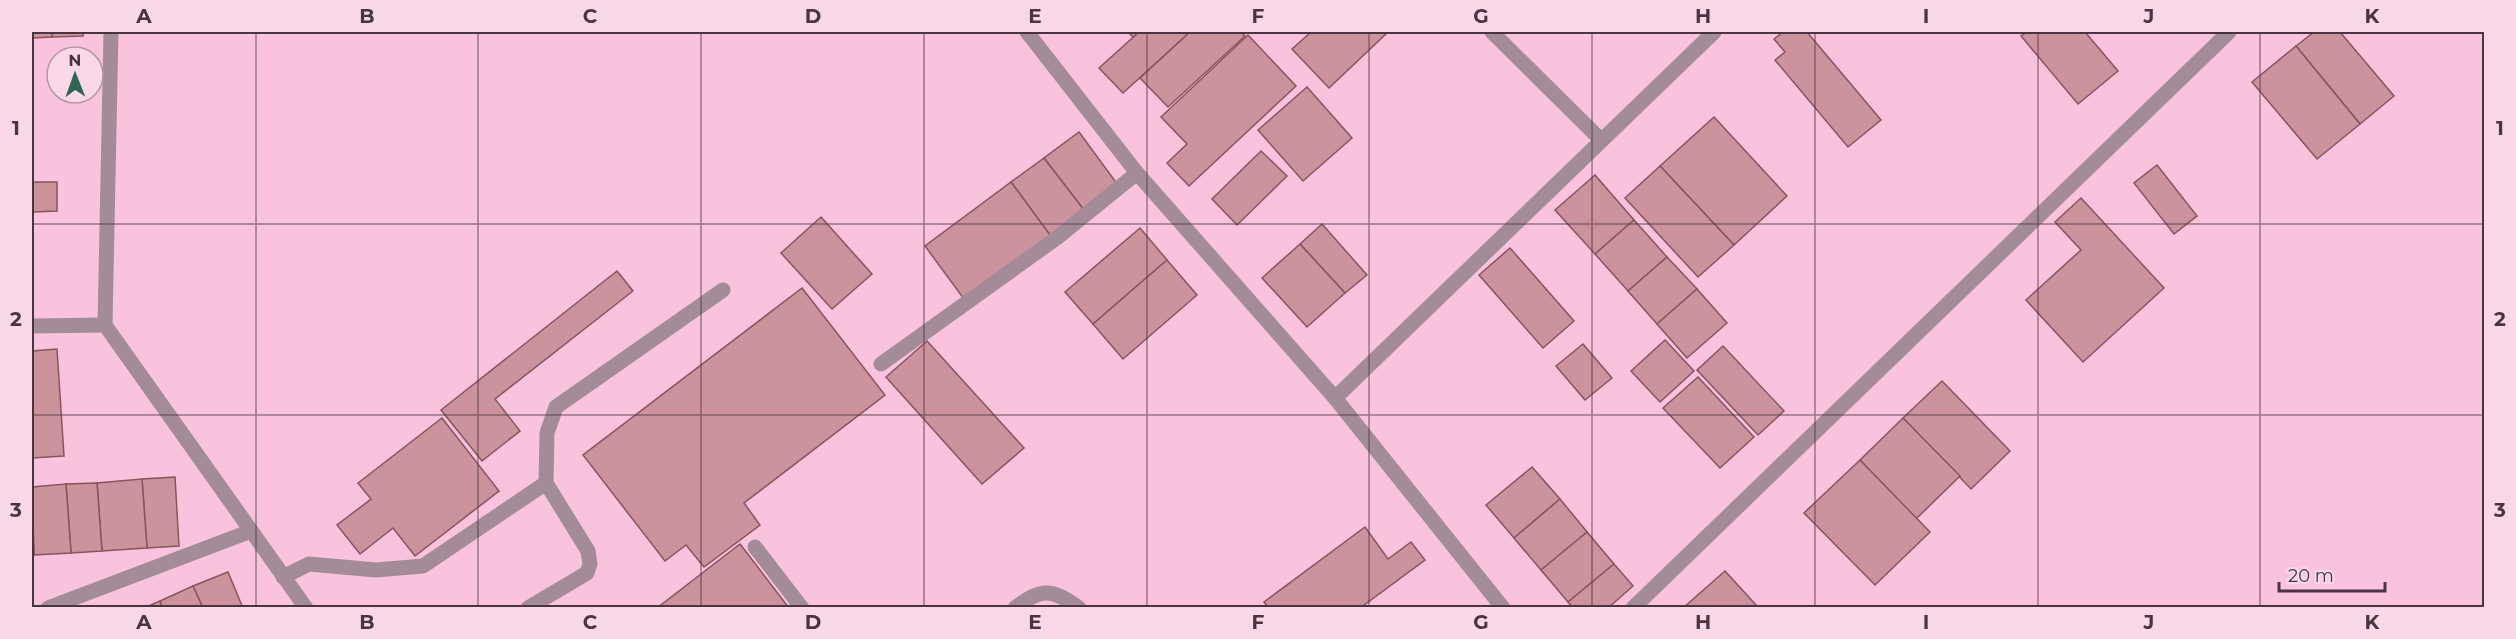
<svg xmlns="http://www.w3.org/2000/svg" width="2516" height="639" font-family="Montserrat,sans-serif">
  <rect width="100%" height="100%" fill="#f9c3de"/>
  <g fill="#cc939d" stroke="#88545e" stroke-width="1.5">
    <polygon points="32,32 52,32 52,37 32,38"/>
    <polygon points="52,32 83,32 83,36 52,37"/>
    <polygon points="1128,32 1139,32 1133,37"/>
    <polygon points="1139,32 1190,32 1123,93 1099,68"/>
    <polygon points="1190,32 1241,32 1245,36 1168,107 1140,78"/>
    <polygon points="1311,32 1386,32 1387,33 1329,88 1292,49"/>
    <polygon points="1783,32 1807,32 1881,120 1848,147 1775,60 1785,52 1774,39"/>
    <polygon points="2027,32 2085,32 2118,71 2078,104 2021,36"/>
    <polygon points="2314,32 2340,32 2394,96 2360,124 2296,46"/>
    <polygon points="1248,35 1296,86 1189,186 1167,163 1187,144 1161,117"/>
    <polygon points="2296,46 2360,124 2317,159 2252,82"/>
    <polygon points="1307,87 1352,138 1303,181 1258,130"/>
    <polygon points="1714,117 1787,196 1734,245 1660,166"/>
    <polygon points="1079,132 1118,185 1084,210 1044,158"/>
    <polygon points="1261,151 1287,176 1237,225 1212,199"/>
    <polygon points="1044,158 1084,210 1050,235 1011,182"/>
    <polygon points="2157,165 2197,216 2174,234 2134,183"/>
    <polygon points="1660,166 1734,245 1698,277 1625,198"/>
    <polygon points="1595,175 1634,220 1595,254 1555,210"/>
    <polygon points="32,182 57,182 57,211 32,212"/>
    <polygon points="1011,182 1050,235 964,299 925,246"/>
    <polygon points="2081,198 2164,288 2083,362 2026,300 2081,250 2055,222"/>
    <polygon points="821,217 872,274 832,309 781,253"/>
    <polygon points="1634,220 1667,257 1628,291 1595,254"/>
    <polygon points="1322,224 1367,275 1345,293 1300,244"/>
    <polygon points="1140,228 1167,260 1093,324 1065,292"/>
    <polygon points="1300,244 1345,293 1307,327 1262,278"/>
    <polygon points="1510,248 1574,321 1543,348 1479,275"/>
    <polygon points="1667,257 1697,289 1657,324 1628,291"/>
    <polygon points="1167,260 1197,295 1123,359 1093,324"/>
    <polygon points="617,271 633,291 495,399 520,431 482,461 441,410"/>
    <polygon points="802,288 885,395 744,503 760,525 704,567 686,545 665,561 583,455"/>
    <polygon points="1697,289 1727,323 1687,358 1657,324"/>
    <polygon points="1665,340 1694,371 1660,402 1631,371"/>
    <polygon points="927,341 1024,448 982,484 886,377"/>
    <polygon points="1583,344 1612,378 1585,400 1556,366"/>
    <polygon points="1723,346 1784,411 1758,435 1697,370"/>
    <polygon points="57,349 64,456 32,458 32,351"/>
    <polygon points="1698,377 1754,437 1720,468 1663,408"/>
    <polygon points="1942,381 2010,451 1971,489 1903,418"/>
    <polygon points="442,418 499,491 415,556 393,528 360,554 337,525 371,499 358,483"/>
    <polygon points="1903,418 1960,476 1916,519 1860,460"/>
    <polygon points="1860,460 1930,532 1875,585 1804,513"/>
    <polygon points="1532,467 1560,499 1514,538 1486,505"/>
    <polygon points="175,477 179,546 147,548 142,479"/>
    <polygon points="142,479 147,548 102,551 97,483"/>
    <polygon points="97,483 102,551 71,553 66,484"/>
    <polygon points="66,484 71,553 34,555 32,487"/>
    <polygon points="1560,499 1587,532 1541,570 1514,538"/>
    <polygon points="32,519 34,555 32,555"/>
    <polygon points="1365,527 1388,559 1411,542 1425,560 1360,608 1268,608 1264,602"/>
    <polygon points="1587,532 1614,564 1568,602 1541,570"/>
    <polygon points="740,544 789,608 657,608"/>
    <polygon points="1614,564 1633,586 1608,608 1573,608 1568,602"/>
    <polygon points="1725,571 1756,605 1753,608 1683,608"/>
    <polygon points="228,572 243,608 203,608 193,586"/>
    <polygon points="193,586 203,608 162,608 160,601"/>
    <polygon points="160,601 162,608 144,608"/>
  </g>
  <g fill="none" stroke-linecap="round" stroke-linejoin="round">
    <g stroke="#a38c97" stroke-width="15">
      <polyline points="111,32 105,325 306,608"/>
      <polyline points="1027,32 1137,173 1335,398 1503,608"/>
      <polyline points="1492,32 1600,139"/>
      <polyline points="32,326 105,325"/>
      <polyline points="881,364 1058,237 1137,173"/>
      <polyline points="1335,398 1714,32"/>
      <polyline points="755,547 802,608"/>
      <polyline points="283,577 309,564 376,570 423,566 546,483 547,433 556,407 723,290"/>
      <polyline points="48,608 251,531"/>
      <polyline points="528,608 587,573 590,564 588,551 546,483"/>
      <path d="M1015,608C1041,588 1052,588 1079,608"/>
      <polyline points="1633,608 2229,32"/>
    </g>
  </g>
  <path fill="none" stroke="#4a343f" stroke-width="1.5" stroke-opacity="0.55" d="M256,32V608M478,32V608M701,32V608M924,32V608M1147,32V608M1369,32V608M1592,32V608M1815,32V608M2038,32V608M2260,32V608M32,224H2484M32,415H2484"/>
  <rect width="2516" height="639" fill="none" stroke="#f9d8e8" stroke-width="66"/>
  <g transform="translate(75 75) rotate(359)"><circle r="28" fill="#f9d8e8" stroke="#b396a4" stroke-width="1.5"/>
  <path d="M0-4.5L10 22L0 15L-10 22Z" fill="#2c6853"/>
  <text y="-9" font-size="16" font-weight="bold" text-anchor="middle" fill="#4a343f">N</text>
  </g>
  <path d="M2279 582v9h106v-9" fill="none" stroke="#4a343f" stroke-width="3"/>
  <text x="2288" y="582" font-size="18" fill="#4a343f" stroke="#f9d8e8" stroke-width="4.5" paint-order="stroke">20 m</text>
  <rect x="33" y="33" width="2450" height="573" fill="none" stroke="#4a343f" stroke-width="2"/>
  <g font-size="20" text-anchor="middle" font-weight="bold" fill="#4a343f">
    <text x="144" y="23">A</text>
    <text x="367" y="23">B</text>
    <text x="590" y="23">C</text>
    <text x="813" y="23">D</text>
    <text x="1035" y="23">E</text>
    <text x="1258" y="23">F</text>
    <text x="1481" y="23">G</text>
    <text x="1703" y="23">H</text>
    <text x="1926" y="23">I</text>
    <text x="2149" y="23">J</text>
    <text x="2372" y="23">K</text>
    <text x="16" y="135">1</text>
    <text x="2500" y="135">1</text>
    <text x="16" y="326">2</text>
    <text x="2500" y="326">2</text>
    <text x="16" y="517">3</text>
    <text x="2500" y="517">3</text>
    <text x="144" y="629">A</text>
    <text x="367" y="629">B</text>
    <text x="590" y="629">C</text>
    <text x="813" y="629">D</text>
    <text x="1035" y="629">E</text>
    <text x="1258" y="629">F</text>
    <text x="1481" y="629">G</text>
    <text x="1703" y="629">H</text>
    <text x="1926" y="629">I</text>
    <text x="2149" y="629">J</text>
    <text x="2372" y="629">K</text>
  </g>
</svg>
